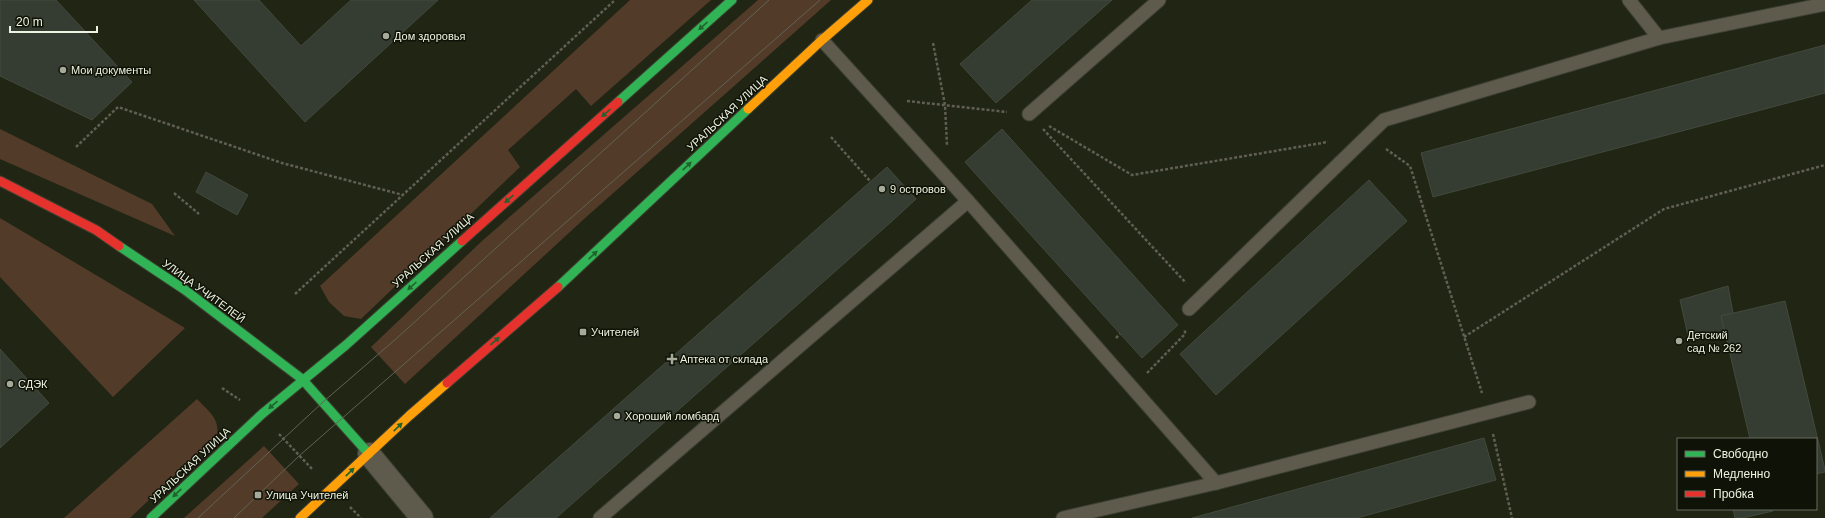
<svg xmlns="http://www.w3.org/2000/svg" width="1825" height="518" font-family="Arial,sans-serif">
  <rect width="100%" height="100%" fill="#212514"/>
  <g fill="#533b2a">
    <polygon points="630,0 711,0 591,106 576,89 508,150 520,167 361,319 344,316 329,302 320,286"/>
    <polygon points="758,0 831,0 584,219 405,384 371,347 482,241"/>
    <polygon points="0,129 152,204 175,236 0,159"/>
    <polygon points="0,218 185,328 113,397 0,277"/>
    <path d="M197,399C208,411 220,418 217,435L130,518H64Z"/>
    <polygon points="264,446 299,484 262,518 184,518"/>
  </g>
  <g fill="#353c31" stroke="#424a3e">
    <polygon points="0,0 56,0 132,82 92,120 0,76"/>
    <polygon points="194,0 259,0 301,46 351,0 438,0 305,122"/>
    <polygon points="1032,0 1112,0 996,103 960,64"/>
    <polygon points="1825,45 1825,93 1433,197 1421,153"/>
    <polygon points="1002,129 1178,325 1142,358 965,162"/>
    <polygon points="887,167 916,199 891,222 556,518 490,518"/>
    <polygon points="206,172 248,195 237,215 196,192"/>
    <polygon points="1369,180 1407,221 1216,395 1180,354"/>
    <polygon points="1728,286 1733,313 1721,316 1725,331 1689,340 1680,300"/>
    <polygon points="1785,301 1825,470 1825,472 1816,474 1816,439 1750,439 1721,316"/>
    <polygon points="0,349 49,403 0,448"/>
    <polygon points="1484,438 1496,480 1357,518 1192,518"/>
    <polygon points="1733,509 1773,509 1773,511 1743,518 1735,518"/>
  </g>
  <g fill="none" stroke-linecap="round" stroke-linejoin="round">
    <defs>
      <g id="lane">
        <polyline points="1629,0 1659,38"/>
        <polyline points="822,40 968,201 1216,483"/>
        <polyline points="1029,114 1159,0"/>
        <polyline points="1189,309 1384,120 1659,38 1825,4"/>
        <polyline points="600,518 968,201"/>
        <polyline points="1063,518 1216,483 1529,402"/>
      </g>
      <polyline id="street" points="369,454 422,518"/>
      <g id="fast">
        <polyline points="618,102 732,0"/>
        <polyline points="119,246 185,290 302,379 369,454"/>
        <polyline points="558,287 748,109"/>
        <polyline points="151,518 262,414 346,345 462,241"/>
      </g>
      <g id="slow">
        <polyline points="748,109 822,40 868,0"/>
        <polyline points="300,518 409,416 447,383"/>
      </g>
      <g id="jam">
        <polyline points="0,181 96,230 119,246"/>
        <polyline points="462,241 618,102"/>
        <polyline points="447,383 558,287"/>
      </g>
    </defs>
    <use href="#lane" stroke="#3d4032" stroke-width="15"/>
    <use href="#street" stroke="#3d4032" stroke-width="24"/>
    <use href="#fast" stroke="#3d4032" stroke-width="11"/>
    <use href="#slow" stroke="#3d4032" stroke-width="11"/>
    <use href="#jam" stroke="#3d4032" stroke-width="11"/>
    <g stroke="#605f52" stroke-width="2.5" stroke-dasharray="3 2" stroke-linecap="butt">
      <polyline points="933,43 945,105 947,145"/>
      <polyline points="907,101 1007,112"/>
      <polyline points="1049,126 1132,175 1328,142"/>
      <polyline points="1043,129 1186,283"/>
      <polyline points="831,137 870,181"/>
      <polyline points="76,147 118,107 282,163 403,195"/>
      <polyline points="1386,149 1410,166 1482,393"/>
      <polyline points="174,193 199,214"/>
      <polyline points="295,294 615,0"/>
      <polyline points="1464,337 1664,209 1825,165"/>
      <polyline points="1116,338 1120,334"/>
      <polyline points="1147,373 1185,334 1185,329"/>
      <polyline points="222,388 240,400"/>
      <polyline points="279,434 313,470"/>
      <polyline points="1493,434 1512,518"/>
      <polyline points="350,507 361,518"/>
    </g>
    <use href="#lane" stroke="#5f5b4c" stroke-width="13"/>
    <use href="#street" stroke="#5f5b4c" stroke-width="22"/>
    <use href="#fast" stroke="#30b455" stroke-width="9"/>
    <use href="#slow" stroke="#ff9f0a" stroke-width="9"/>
    <use href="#jam" stroke="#e5322d" stroke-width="9"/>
    <g stroke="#636355" stroke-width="1">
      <polyline points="198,518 323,402 397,338 769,0"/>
      <polyline points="234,518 299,456 820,0"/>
    </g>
  </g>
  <defs><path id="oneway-solid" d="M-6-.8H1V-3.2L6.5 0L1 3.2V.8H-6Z"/></defs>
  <g fill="#20632e">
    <use href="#oneway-solid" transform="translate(703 26) rotate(138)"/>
    <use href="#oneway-solid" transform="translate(606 113) rotate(138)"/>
    <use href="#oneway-solid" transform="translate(687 166) rotate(-43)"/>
    <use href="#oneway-solid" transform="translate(509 199) rotate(138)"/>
    <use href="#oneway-solid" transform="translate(593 255) rotate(-43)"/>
    <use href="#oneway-solid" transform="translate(412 286) rotate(138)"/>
    <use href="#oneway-solid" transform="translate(495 341) rotate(-41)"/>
    <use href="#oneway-solid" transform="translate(273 405) rotate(139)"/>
    <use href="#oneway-solid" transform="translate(398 427) rotate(-43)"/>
    <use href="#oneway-solid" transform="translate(350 472) rotate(-44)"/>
    <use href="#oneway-solid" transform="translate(177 493) rotate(137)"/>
  </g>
  <g fill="#a6ab99" stroke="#0f1206" stroke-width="1.5">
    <circle cx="386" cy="36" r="4"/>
    <circle cx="63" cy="70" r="4"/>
    <circle cx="882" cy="189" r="4"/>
    <rect x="579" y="328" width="8" height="8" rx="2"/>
    <circle cx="1679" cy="341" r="4"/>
    <path d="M670 353h4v4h4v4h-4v4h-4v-4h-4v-4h4z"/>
    <circle cx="10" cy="384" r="4"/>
    <circle cx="617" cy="416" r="4"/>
    <rect x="254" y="491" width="8" height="8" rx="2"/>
  </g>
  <g text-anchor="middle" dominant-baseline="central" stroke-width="3" stroke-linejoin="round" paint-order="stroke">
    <g font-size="11" fill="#eef3e1" stroke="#0f1206" text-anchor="start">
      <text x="394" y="36">Дом здоровья</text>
      <text x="71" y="70">Мои документы</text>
      <text x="890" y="189">9 островов</text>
      <text x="591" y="332">Учителей</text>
      <text x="1687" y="335">Детский<tspan x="1687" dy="13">сад № 262</tspan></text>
      <text x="680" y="359">Аптека от склада</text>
      <text x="18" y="384">СДЭК</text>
      <text x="625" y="416">Хороший ломбард</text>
      <text x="266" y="495">Улица Учителей</text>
    </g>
    <g font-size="11" fill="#eef3e1" stroke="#0f1206">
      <text transform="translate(727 113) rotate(-43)">УРАЛЬСКАЯ УЛИЦА</text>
      <text transform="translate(433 250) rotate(-42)">УРАЛЬСКАЯ УЛИЦА</text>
      <text transform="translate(204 291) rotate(36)">УЛИЦА УЧИТЕЛЕЙ</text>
      <text transform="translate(190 465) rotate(-43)">УРАЛЬСКАЯ УЛИЦА</text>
    </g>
  </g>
  <rect x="1677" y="438" width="140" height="72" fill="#0f1206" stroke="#686c5e"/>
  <rect x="1685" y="451" width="20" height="6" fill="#30b455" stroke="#686c5e"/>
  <text x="1713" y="458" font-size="12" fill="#eef3e1">Свободно</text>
  <rect x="1685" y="471" width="20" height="6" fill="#ff9f0a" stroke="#686c5e"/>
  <text x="1713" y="478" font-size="12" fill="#eef3e1">Медленно</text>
  <rect x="1685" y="491" width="20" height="6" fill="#e5322d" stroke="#686c5e"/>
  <text x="1713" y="498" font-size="12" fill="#eef3e1">Пробка</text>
  <path d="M10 26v6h87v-6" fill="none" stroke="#eef3e1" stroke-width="2"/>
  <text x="16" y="26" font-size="12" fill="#eef3e1" stroke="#0f1206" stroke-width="3" paint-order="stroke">20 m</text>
</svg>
